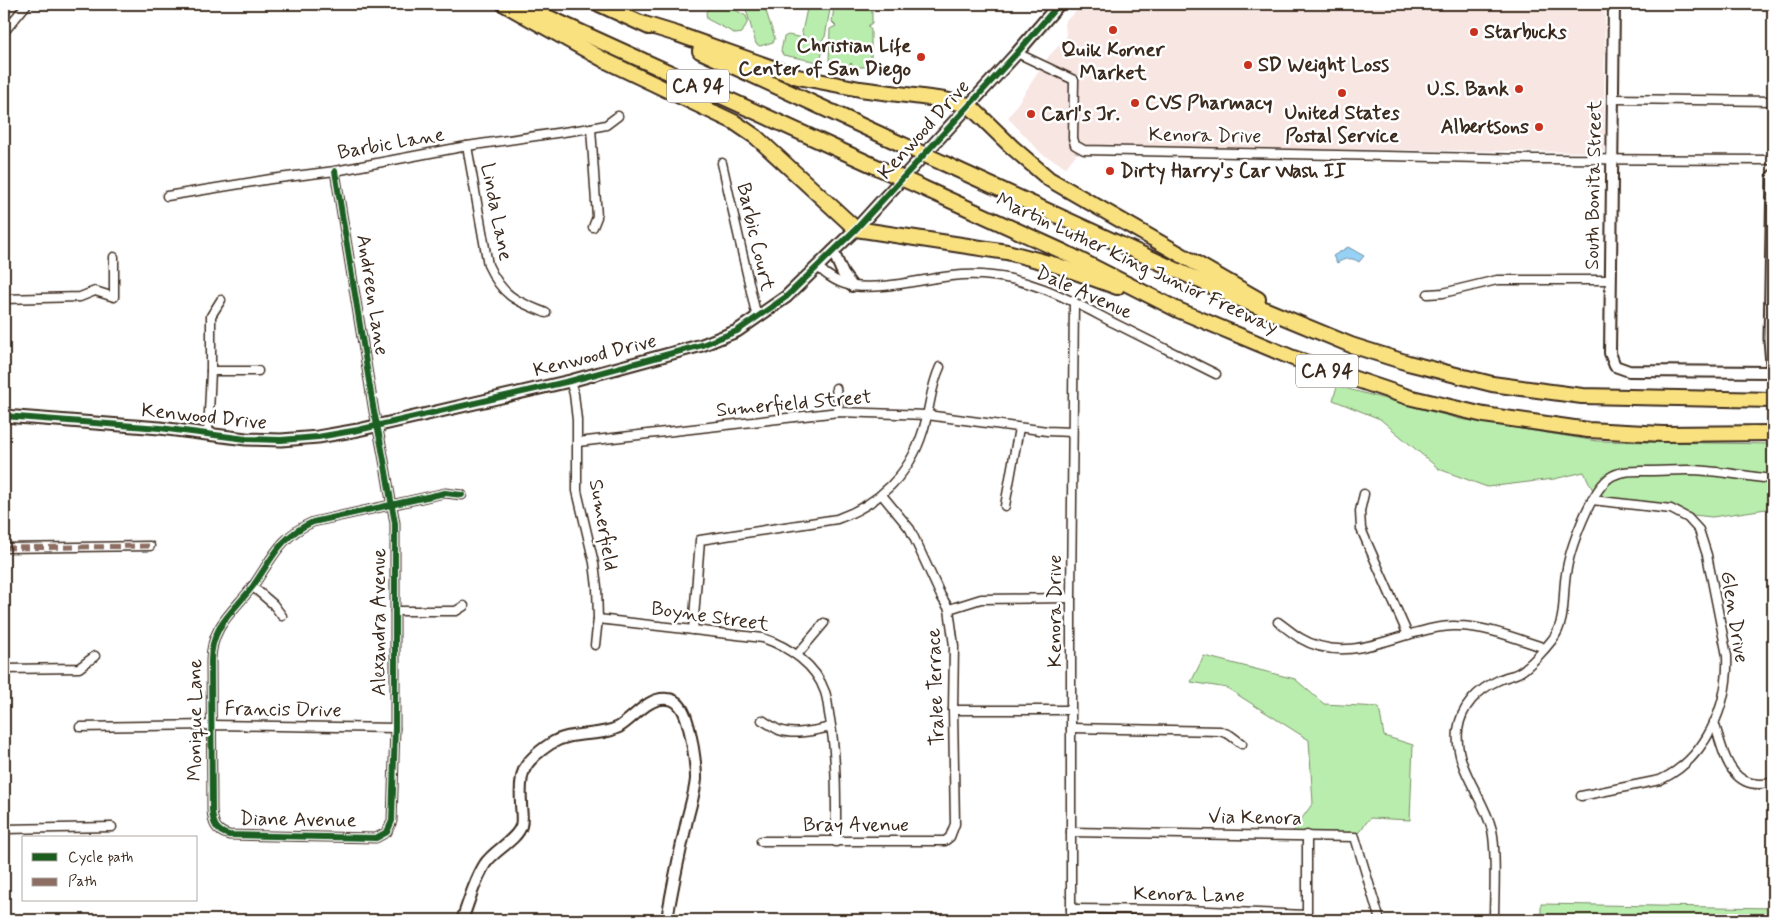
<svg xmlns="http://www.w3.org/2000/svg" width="1777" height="924" font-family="Mynerve,sans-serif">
  <rect width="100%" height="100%" fill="#fff"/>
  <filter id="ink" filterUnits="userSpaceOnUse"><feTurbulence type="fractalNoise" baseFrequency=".02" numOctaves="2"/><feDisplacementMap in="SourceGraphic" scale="10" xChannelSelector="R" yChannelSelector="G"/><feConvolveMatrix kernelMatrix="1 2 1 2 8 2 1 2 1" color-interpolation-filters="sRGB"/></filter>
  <g filter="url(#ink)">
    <polygon fill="#f8e6e3" points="1085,4 1605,4 1604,152 1082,147 1066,167 1042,154 1008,118 1049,56 1066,38 1065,21"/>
    <g fill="#b9edae" stroke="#7a8c66">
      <polygon points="712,4 725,4 746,16 748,21 742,33 736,34 707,19 706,12"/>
      <polygon points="755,4 764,5 775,39 773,42 760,46 756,44 746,9 749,5"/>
      <polygon points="808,4 831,4 825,37 821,41 823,45 821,59 818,62 783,55 781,51 784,37 788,35 804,38 802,32"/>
      <polygon points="838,4 868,5 872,9 872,23 868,26 871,30 871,63 867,67 855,67 851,63 848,66 832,66 829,61 830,29 836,26 832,22 834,7"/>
      <polygon points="1337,386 1460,419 1597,441 1773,444 1773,508 1712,517 1600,505 1584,472 1554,479 1487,487 1439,469 1380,419 1333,400"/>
      <polygon points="1204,656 1295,679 1324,704 1379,707 1384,736 1413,745 1410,820 1370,818 1355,837 1290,835 1313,803 1309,740 1227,688 1191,682"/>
      <polygon points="1541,904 1773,908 1773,920 1541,920"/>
    </g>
    <path fill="#96d1f6" stroke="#728ea0" d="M1348,247L1364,256L1359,262C1352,257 1345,258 1337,263L1333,256Z"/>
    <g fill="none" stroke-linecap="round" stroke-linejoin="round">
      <defs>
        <g id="minor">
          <polyline points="4,32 27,4"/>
          <polyline points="1017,53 1074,80 1073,138 1075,145 1084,150 1535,159 1773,160"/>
          <polyline points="1614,99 1773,101"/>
          <polyline points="591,128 597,217 593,227"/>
          <path d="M467,146L488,265C503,297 516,301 546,313"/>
          <polyline points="722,163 757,318"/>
          <path d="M335,171L374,412C383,448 388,486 395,523V728L392,821L387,832L376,838L229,835C215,831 213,823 212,810L211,661C211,626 233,612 253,586C272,559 280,536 313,522L445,493L462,495"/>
          <polyline points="167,196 271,179 335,171 467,146 591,128 606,125 618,116"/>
          <path d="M817,266C827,276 839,284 853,286C894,291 940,272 982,275C1033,278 1070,300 1114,323C1148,340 1182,357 1216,374"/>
          <polyline points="1428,294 1443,293 1497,280 1610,280"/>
          <polyline points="4,299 80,297 95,291 114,297 114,257"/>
          <polyline points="211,371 258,371"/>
          <polyline points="570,381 574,394 577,420 577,491 594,563 597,587 598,619 595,645"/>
          <polyline points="836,388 839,412"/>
          <polyline points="208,433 211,371 211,316 221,300"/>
          <polyline points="578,442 839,412 927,415 1047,431 1072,432"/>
          <polyline points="1364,494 1360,511 1361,529 1408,635"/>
          <polyline points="1005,506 1019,428"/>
          <polyline points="4,548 150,546"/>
          <polyline points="252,586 273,604 282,616"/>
          <polyline points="949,609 981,599 1071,598"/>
          <polyline points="395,611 456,611 464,606"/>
          <path d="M598,619L763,638C789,647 816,665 825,692C828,700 828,710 830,719C837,760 836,800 836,842"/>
          <path d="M1278,622C1285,627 1292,633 1300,638C1335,659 1372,646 1407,635C1423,631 1440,625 1456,626C1487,626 1517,639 1545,648"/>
          <path d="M693,630L700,540L837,519C879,504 910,474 923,431C930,410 930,388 940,367"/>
          <polyline points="797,655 824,623"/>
          <polyline points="4,669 79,668 95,656"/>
          <polyline points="953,710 1071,710"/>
          <path d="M762,720C767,723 773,727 779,730C795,736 816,730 831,727"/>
          <path d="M1714,722C1724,753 1730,794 1773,782"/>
          <polyline points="80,727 211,725 395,728"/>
          <polyline points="1071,728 1220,731 1230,735 1242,744"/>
          <path d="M1581,796L1660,780C1706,759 1729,705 1727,656L1707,555L1699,530L1688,518L1671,509L1592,500"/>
          <polyline points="4,829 112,827"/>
          <polyline points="1071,832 1355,837 1379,917"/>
          <polyline points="761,841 945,841 950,837 955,824 953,710 954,646 949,609 941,596 910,529 882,495"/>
          <polyline points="1071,909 1184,910 1307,915 1307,835"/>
          <polyline points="1184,910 1189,920"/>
          <polyline points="1071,920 1071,598 1074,302"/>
          <path d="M1494,920C1494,894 1497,853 1492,830C1483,795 1454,768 1458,730C1461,707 1478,689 1499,680C1506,676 1514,676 1520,672C1530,666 1545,649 1552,640C1567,621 1562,596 1566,574C1569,551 1591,488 1612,476C1623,470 1636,471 1649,471C1661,471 1674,470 1687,470C1715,470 1745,476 1773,479"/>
        </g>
        <g id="tertiary">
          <polyline points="1614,4 1610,353 1615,366 1629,371 1773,372"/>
          <polyline points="833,251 843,274 852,286"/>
          <path d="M462,920C469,902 474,881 485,864C493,851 517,840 521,826C523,819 521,811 521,803C519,772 523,762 550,744C572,730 597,738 619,727C634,718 648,697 667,699C672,699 677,702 680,706C690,717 696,764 696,779C695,792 690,807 687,820C680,853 672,887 667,920"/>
        </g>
        <g id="secondary">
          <polyline points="1773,100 1773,103"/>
          <polyline points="1773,176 1770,339 1773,376"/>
          <polyline points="4,416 160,428 246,439 281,440 318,437 358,430 570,381 702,345 737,331 786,297 856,229 1017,53 1059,4"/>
        </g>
        <g id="motorway">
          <polyline points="504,4 606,61 734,122 756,137 856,229 1007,252 1056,265 1117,287"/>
          <polyline points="599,4 649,27"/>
          <polyline points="532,10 879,168"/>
          <polyline points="641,23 677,34 798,77 860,89 945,100 969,105 1012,147 1049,179 1258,299"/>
          <polyline points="700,51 901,144"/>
          <polyline points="943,163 1235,297 1351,345 1408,363 1492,384 1582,396 1773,400"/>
          <polyline points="921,187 1064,252 1178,310 1293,358 1408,397 1484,415 1588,430 1663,434 1773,433"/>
        </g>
      </defs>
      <use href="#minor" stroke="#3b2a1e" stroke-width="11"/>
      <use href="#tertiary" stroke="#3b2a1e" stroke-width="14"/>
      <use href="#secondary" stroke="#3b2a1e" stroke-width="15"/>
      <use href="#motorway" stroke="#3b2a1e" stroke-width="18"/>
      <use href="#minor" stroke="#fff" stroke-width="8"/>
      <use href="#tertiary" stroke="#fff" stroke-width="10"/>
      <use href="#secondary" stroke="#fff" stroke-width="11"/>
      <use href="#motorway" stroke="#fae180" stroke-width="14"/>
      <defs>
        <g id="motorway-bridge">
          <polyline points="901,144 943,163"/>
          <polyline points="879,168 921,187"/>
        </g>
      </defs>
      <use href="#motorway-bridge" stroke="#3b2a1e" stroke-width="18" stroke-linecap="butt"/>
      <use href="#motorway-bridge" stroke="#fae180" stroke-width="14"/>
      <polyline stroke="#8d6e63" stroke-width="5" stroke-dasharray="10 5" stroke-linecap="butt" points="4,548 150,546"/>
      <defs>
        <g id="cycleway">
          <path d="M335,171L374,412C383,448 388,486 395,523V728L392,821L387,832L376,838L229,835C215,831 213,823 212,810L211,661C211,626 233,612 253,586C272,559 280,536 313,522L445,493L462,495"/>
          <polyline points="4,416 160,428 246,439 281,440 318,437 358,430 570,381 702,345 737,331 786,297 856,229 1017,53 1059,4"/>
        </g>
      </defs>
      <use href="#cycleway" stroke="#fff" stroke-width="9"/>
      <use href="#cycleway" stroke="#1b5e20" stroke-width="6"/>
    </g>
  </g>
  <g fill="#c8321e" stroke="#fff" stroke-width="2">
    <circle cx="1113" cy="30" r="5"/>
    <circle cx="1474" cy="32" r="5"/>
    <circle cx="921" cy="57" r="5"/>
    <circle cx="1248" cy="65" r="5"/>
    <circle cx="1519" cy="89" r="5"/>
    <circle cx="1342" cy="93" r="5"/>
    <circle cx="1135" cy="103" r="5"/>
    <circle cx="1031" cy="114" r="5"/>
    <circle cx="1539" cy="127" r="5"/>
    <circle cx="1110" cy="171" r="5"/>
  </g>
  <g text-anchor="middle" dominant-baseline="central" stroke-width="5" stroke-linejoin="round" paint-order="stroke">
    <g fill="#fff" stroke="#766a62" stroke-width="1">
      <rect x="667" y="69.5" width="62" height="33" rx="4"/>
      <rect x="1296" y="354.5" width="62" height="33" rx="4"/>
    </g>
    <g font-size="19" font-weight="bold" fill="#3b2a1e">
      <text x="698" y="86">CA 94</text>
      <text x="1327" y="371">CA 94</text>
    </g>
    <g font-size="20" font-weight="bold" fill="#3b2a1e" stroke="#fff" text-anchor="start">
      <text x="1484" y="32">Starbucks</text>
      <text x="911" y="46" text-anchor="end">Christian Life<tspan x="911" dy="23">Center of San Diego</tspan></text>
      <text x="1113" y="50" text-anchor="middle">Quik Korner<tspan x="1113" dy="23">Market</tspan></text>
      <text x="1258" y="65">SD Weight Loss</text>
      <text x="1509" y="89" text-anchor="end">U.S. Bank</text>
      <text x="1145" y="103">CVS Pharmacy</text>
      <text x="1342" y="113" text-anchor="middle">United States<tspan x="1342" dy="23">Postal Service</tspan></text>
      <text x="1041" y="114">Carl's Jr.</text>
      <text x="1529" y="127" text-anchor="end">Albertsons</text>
      <text x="1120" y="171">Dirty Harry's Car Wash II</text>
    </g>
    <g font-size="20" fill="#3b2a1e" stroke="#fff">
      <text transform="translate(924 130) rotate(-48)">Kenwood Drive</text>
      <text transform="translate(1205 136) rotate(1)">Kenora Drive</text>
      <text transform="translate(391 144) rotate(-10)">Barbic Lane</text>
      <text transform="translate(1594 185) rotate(-89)">South Bonita Street</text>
      <text transform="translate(496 212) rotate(79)">Linda Lane</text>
      <text transform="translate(755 237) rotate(77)">Barbic Court</text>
      <text transform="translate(1137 264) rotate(25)">Martin Luther King Junior Freeway</text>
      <text transform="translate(1084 293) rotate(24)">Dale Avenue</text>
      <text transform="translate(372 295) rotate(81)">Andreen Lane</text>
      <text transform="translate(595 356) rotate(-14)">Kenwood Drive</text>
      <text transform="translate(794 404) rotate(-5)">Sumerfield Street</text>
      <text transform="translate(204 417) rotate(6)">Kenwood Drive</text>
      <text transform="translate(603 525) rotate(80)">Sumerfield</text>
      <text transform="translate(1055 611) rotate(-90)">Kenora Drive</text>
      <text transform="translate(710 617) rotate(8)">Boyne Street</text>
      <text transform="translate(1734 617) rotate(81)">Glen Drive</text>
      <text transform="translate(379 622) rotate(-90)">Alexandra Avenue</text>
      <text transform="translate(936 687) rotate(-92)">Tralee Terrace</text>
      <text transform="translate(283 710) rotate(1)">Francis Drive</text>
      <text transform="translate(195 720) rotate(-90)">Monique Lane</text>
      <text transform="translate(1255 818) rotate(1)">Via Kenora</text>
      <text transform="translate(298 820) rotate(1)">Diane Avenue</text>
      <text x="856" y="825">Bray Avenue</text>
      <text transform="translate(1189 895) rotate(1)">Kenora Lane</text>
    </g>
  </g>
  <rect width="1777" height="924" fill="none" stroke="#fff" stroke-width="20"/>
  <rect x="10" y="10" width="1757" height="904" fill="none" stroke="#3b2a1e" stroke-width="2" filter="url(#ink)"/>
  <rect x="22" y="836" width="175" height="65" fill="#ffffff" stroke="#b1aaa5"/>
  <rect x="32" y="853" width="25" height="8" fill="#1b5e20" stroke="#b1aaa5"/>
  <text x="68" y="862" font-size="15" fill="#3b2a1e">Cycle path</text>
  <rect x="32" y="878" width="25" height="8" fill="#8d6e63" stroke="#b1aaa5"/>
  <text x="68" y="886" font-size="15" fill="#3b2a1e">Path</text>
</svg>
